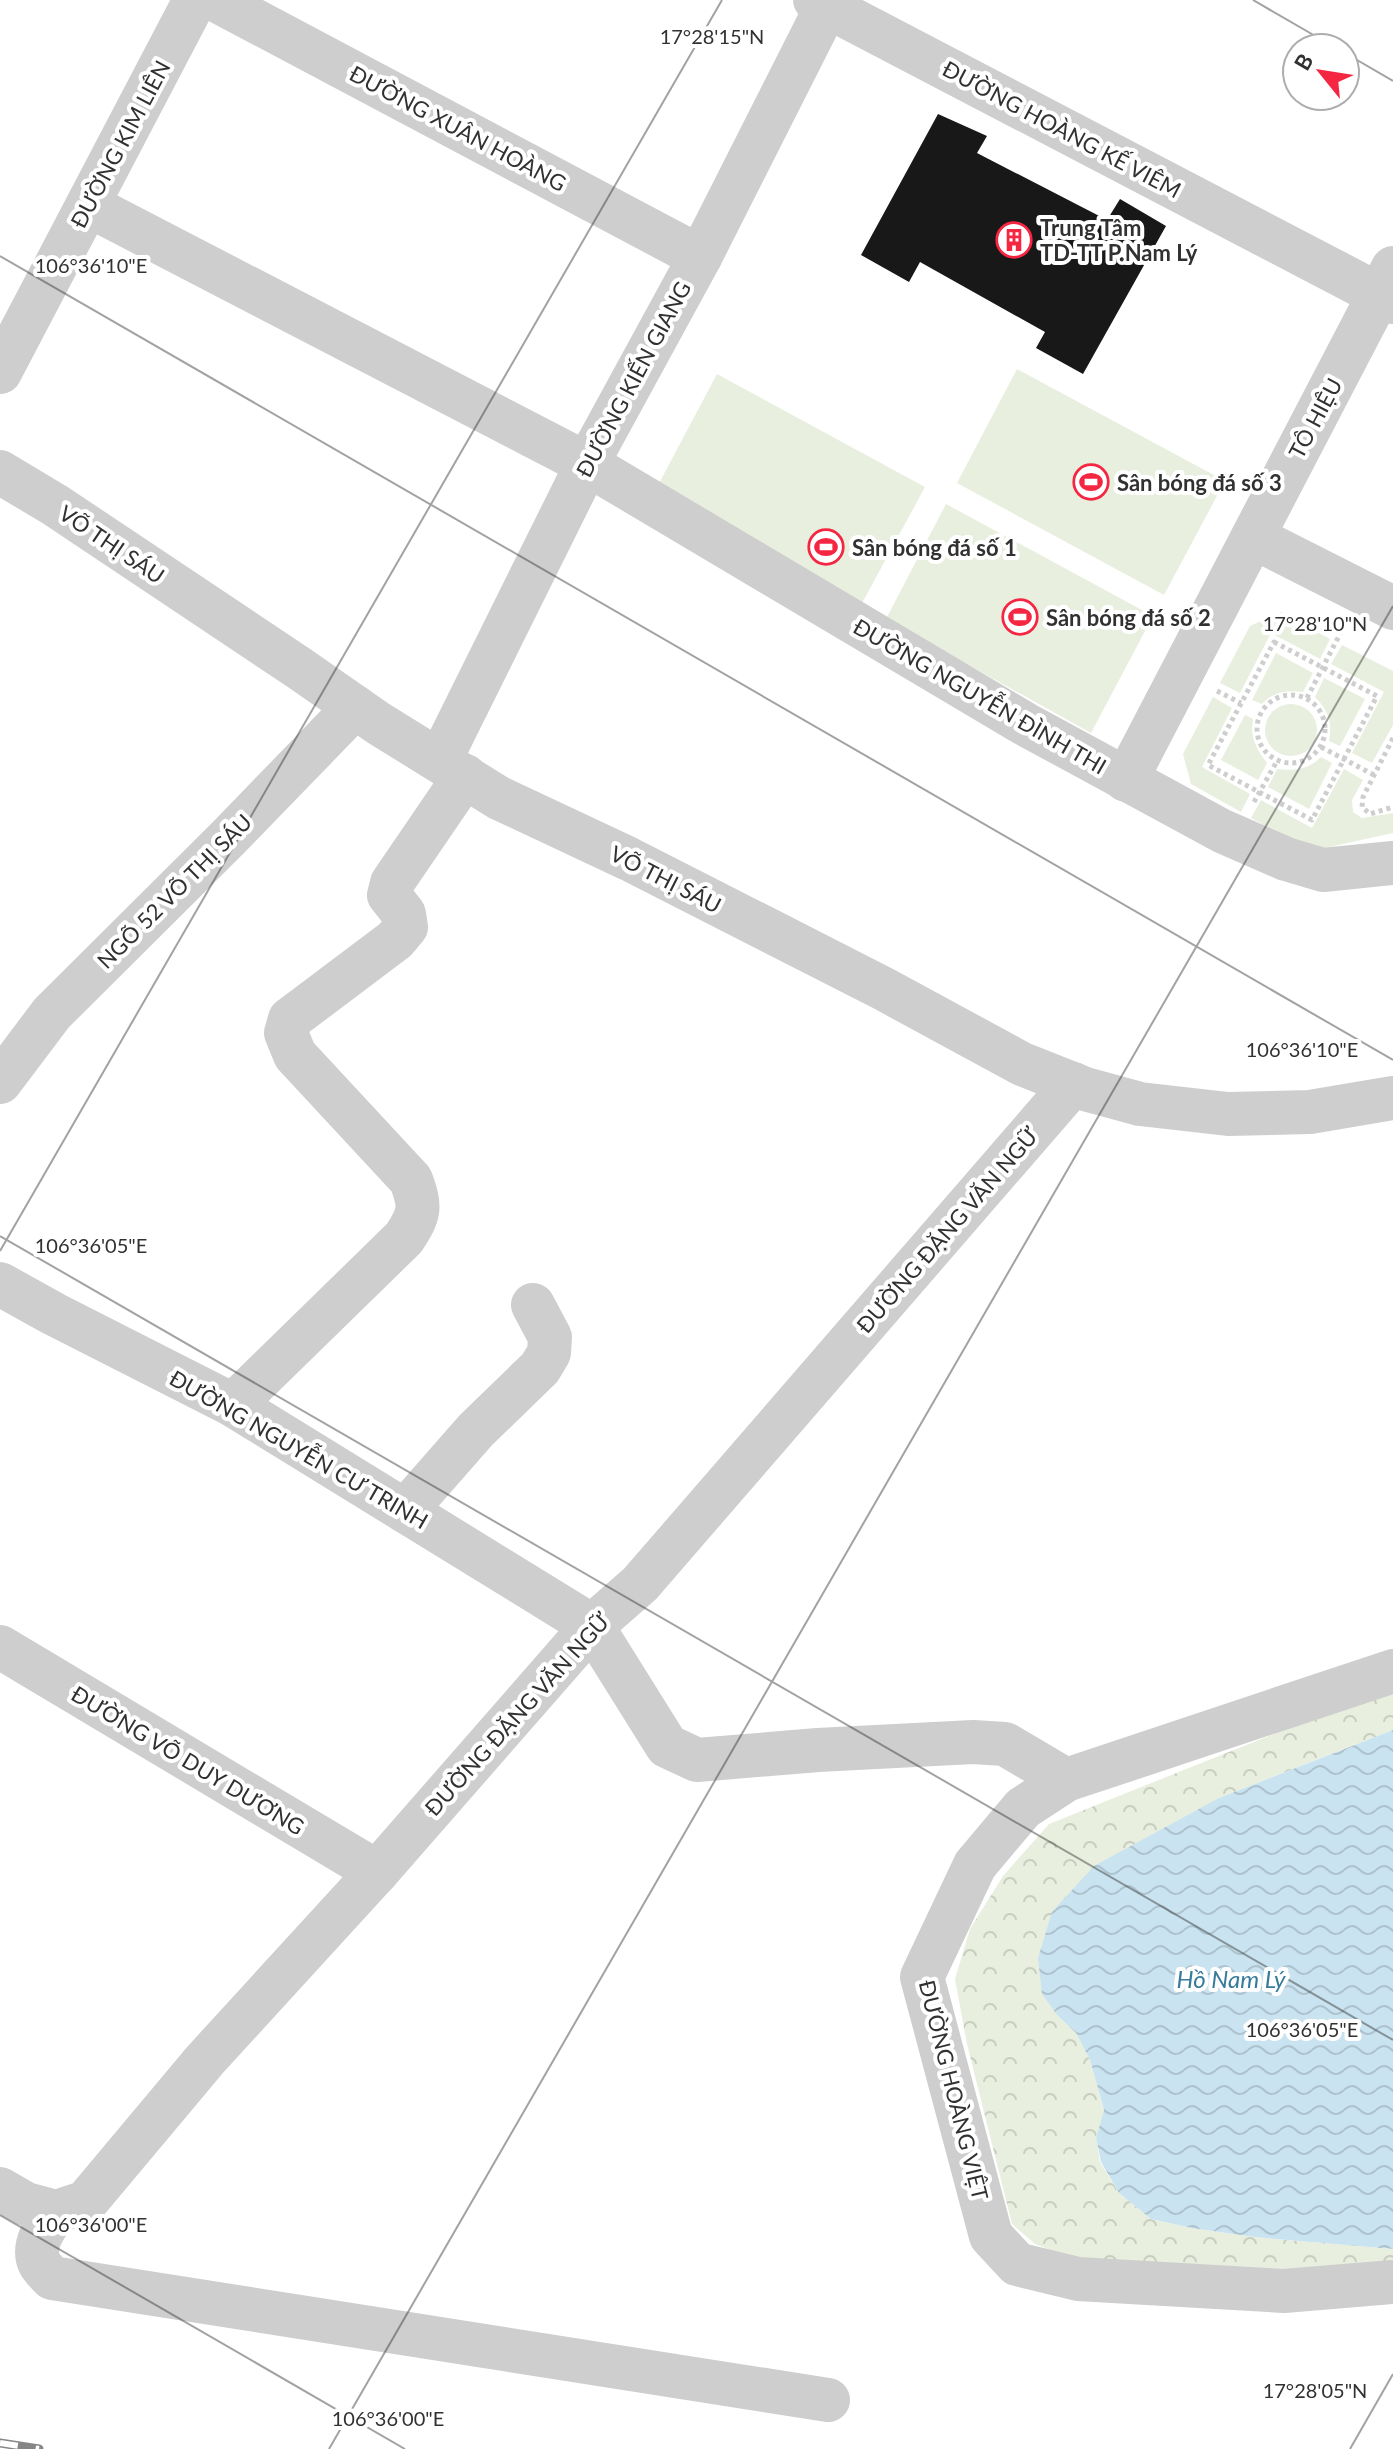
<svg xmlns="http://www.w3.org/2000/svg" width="1393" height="2449" font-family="Lato,sans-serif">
  <defs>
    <pattern id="park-crowns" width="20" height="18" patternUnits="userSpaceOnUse" patternTransform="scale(2)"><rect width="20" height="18" fill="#e8efde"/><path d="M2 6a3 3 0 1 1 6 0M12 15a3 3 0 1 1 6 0" fill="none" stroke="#c7cdbf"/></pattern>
    <pattern id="water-waves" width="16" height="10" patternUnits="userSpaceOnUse" patternTransform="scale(2)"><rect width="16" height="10" fill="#c9e3f0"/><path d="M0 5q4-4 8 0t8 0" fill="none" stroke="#adc3ce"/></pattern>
  </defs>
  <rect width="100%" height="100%" fill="#fff"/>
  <g fill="#e8efde">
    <polygon points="1017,369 1225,481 1164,595 957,483"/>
    <polygon points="717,374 925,487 861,605 656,489"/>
    <polygon points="946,504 1153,616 1091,733 886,619"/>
    <polygon points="1281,612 1330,639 1320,659 1271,633 1240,693 1220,683 1250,626"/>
    <polygon points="1342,645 1393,671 1393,725 1372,763 1352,753 1384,692 1331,664"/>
    <path d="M1276,653L1313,673L1303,692C1287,690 1273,692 1262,704L1252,700Z"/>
    <path d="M1324,678L1365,699L1340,746L1329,741C1333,722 1328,710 1315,697Z"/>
    <polygon points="1213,697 1232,708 1202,767 1250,794 1241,812 1191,784 1183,754"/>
    <circle cx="1291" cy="730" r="26"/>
    <path d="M1245,715L1253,719C1250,737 1256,749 1267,763L1258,780L1221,760Z"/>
    <path d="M1321,757L1332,763L1309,809L1268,787L1277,769C1294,771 1308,770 1321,757Z"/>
    <polygon points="1344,769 1363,780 1352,800 1353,812 1362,818 1393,813 1393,833 1311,851 1251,818 1261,800 1312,828"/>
  </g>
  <polygon fill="url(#park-crowns)" points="1393,1691 1393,1730 1219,1798 1058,2016 1076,2033 1090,2060 1104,2111 1096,2137 1100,2162 1119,2193 1151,2219 1192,2228 1254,2237 1393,2249 1393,2274 1334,2278 1077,2260 1035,2244 1012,2224 967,2044 955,1979 970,1929 1003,1876 1049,1824 1366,1697"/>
  <polygon fill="url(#water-waves)" points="1393,1730 1393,2249 1254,2237 1192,2228 1151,2219 1119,2193 1101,2162 1096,2138 1104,2110 1090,2060 1076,2033 1058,2016 1042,1994 1038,1958 1052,1912 1094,1866 1219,1798"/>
  <polygon fill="#181818" points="938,114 987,136 977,153 1107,220 1120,199 1166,226 1083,374 1036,348 1045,332 920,262 909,282 861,255"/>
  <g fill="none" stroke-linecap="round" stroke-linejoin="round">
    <g stroke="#cecece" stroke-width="5" stroke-dasharray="4 4" stroke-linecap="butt">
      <polygon points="1274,642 1377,696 1312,820 1208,765"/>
      <polyline points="1217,691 1241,703"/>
      <circle cx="1291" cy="729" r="34"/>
      <polyline points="1307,698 1343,628"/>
      <polyline points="1393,738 1363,797 1362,807 1370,814 1393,807"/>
      <polyline points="1321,747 1374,775"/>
      <polyline points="1254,802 1277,761"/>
    </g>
    <g stroke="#cecece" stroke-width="44">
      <polyline points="216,0 700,257"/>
      <polyline points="815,0 1393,302"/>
      <polyline points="88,205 587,464 1025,724 1222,831 1286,859 1323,870 1393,863"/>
      <polyline points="0,372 195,0"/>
      <polyline points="0,472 55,505 299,668 378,723 499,798 629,859 884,989 1022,1064 1085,1089 1140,1104 1228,1114 1310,1112 1393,1098"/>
      <polyline points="1253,537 1393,608"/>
      <polyline points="440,760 587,464 700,257 830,0"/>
      <polyline points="1126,780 1393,268"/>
      <polyline points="0,1082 52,1013 228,838 355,707"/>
      <polyline points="0,1284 54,1314 233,1405 592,1626 667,1746 697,1760 818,1750 973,1742 1005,1744 1066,1780"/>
      <path d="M233,1405L404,1238C420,1214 421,1207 411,1180L295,1055L286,1033L290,1019L395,940L406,927L404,914L389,895L392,883L465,776"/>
      <polyline points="405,1511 476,1430 540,1368 549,1353 550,1337 533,1305"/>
      <polyline points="0,1647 377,1872"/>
      <polyline points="1393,1671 1066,1780 1023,1808 975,1865 922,1977 991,2236 1017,2264 1078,2279 1284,2291 1393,2282"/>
      <polyline points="0,2189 26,2204 56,2212 86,2202 205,2060 377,1872 592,1626 640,1584 1073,1084"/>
      <path d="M56,2212C46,2225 32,2245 39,2262C41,2267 48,2274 52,2278L828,2400"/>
    </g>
    <defs>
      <polyline id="rail" points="0,2443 39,2449"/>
    </defs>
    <use href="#rail" stroke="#868686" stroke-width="9"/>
    <use href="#rail" stroke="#fff" stroke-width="6" stroke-dasharray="18" stroke-linecap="butt"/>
  </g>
  <path fill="none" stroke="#313131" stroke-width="2" stroke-opacity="0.45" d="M1253,0L1336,48M1345,53L1393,81M0,256L1393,1060M0,1236L1393,2040M0,1251L722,0M0,2215L405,2449M329,2449L1393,606M1350,2449L1393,2374"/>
  <defs>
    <symbol id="building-ring" viewBox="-11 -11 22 22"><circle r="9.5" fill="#fff" stroke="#f52642" stroke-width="1.5"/><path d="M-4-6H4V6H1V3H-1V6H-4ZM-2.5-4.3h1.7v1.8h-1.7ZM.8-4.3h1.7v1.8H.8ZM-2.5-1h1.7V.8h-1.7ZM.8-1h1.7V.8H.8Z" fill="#f52642"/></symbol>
    <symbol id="stadium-ring" viewBox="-11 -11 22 22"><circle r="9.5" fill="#fff" stroke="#f52642" stroke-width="1.5"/><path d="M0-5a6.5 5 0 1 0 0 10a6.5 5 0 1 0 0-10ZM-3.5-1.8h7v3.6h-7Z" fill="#f52642"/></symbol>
  </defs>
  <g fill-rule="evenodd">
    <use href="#building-ring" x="994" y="220" width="40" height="40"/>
    <use href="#stadium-ring" x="1071" y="462" width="40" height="40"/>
    <use href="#stadium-ring" x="806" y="527" width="40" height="40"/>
    <use href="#stadium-ring" x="1000" y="597" width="40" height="40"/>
  </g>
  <g text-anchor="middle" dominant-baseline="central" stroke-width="8" stroke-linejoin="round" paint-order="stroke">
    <g font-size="22" fill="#313131" stroke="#fff">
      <text transform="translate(458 128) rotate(28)">ĐƯỜNG XUÂN HOÀNG</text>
      <text transform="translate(1062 129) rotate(28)">ĐƯỜNG HOÀNG KẾ VIÊM</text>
      <text transform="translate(120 144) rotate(-62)">ĐƯỜNG KIM LIÊN</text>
      <text transform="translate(633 379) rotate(-62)">ĐƯỜNG KIẾN GIANG</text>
      <text transform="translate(1315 418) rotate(-62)">TÔ HIỆU</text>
      <text transform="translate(112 544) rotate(34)">VÕ THỊ SÁU</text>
      <text transform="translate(980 696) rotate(30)">ĐƯỜNG NGUYỄN ĐÌNH THI</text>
      <text transform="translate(666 879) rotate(27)">VÕ THỊ SÁU</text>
      <text transform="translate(174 891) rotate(-45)">NGÕ 52 VÕ THỊ SÁU</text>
      <text transform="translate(947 1230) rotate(-49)">ĐƯỜNG ĐẶNG VĂN NGỮ</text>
      <text transform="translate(299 1449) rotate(30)">ĐƯỜNG NGUYỄN CƯ TRINH</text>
      <text transform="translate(517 1714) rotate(-48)">ĐƯỜNG ĐẶNG VĂN NGỮ</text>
      <text transform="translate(188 1760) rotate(31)">ĐƯỜNG VÕ DUY DƯƠNG</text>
      <text transform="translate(954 2090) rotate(76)">ĐƯỜNG HOÀNG VIỆT</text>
    </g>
    <g font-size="22" font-weight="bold" fill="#313131" stroke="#fff" text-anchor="start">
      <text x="1040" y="227">Trung Tâm<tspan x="1040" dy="25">TD-TT P.Nam Lý</tspan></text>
      <text x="1117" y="482">Sân bóng đá số 3</text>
      <text x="852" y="547">Sân bóng đá số 1</text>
      <text x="1046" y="617">Sân bóng đá số 2</text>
    </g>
    <g font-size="24" font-style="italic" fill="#367b9c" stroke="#fff">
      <text x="1231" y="1978">Hồ Nam Lý</text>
    </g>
  </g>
  <g font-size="20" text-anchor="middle" fill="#313131" stroke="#fff" stroke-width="8" stroke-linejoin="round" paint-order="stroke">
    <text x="712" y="44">17°28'15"N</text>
    <text x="91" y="273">106°36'10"E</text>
    <text x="1315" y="631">17°28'10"N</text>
    <text x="1302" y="1057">106°36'10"E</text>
    <text x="91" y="1253">106°36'05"E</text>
    <text x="1302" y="2037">106°36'05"E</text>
    <text x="91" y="2232">106°36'00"E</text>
    <text x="1315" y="2398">17°28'05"N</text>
    <text x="388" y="2426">106°36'00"E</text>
  </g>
  <g transform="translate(1321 72) rotate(300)"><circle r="38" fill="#ffffff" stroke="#adadad" stroke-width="2"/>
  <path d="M0-6L14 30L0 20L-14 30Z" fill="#f52642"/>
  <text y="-12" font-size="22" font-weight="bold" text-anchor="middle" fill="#313131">B</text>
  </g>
</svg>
